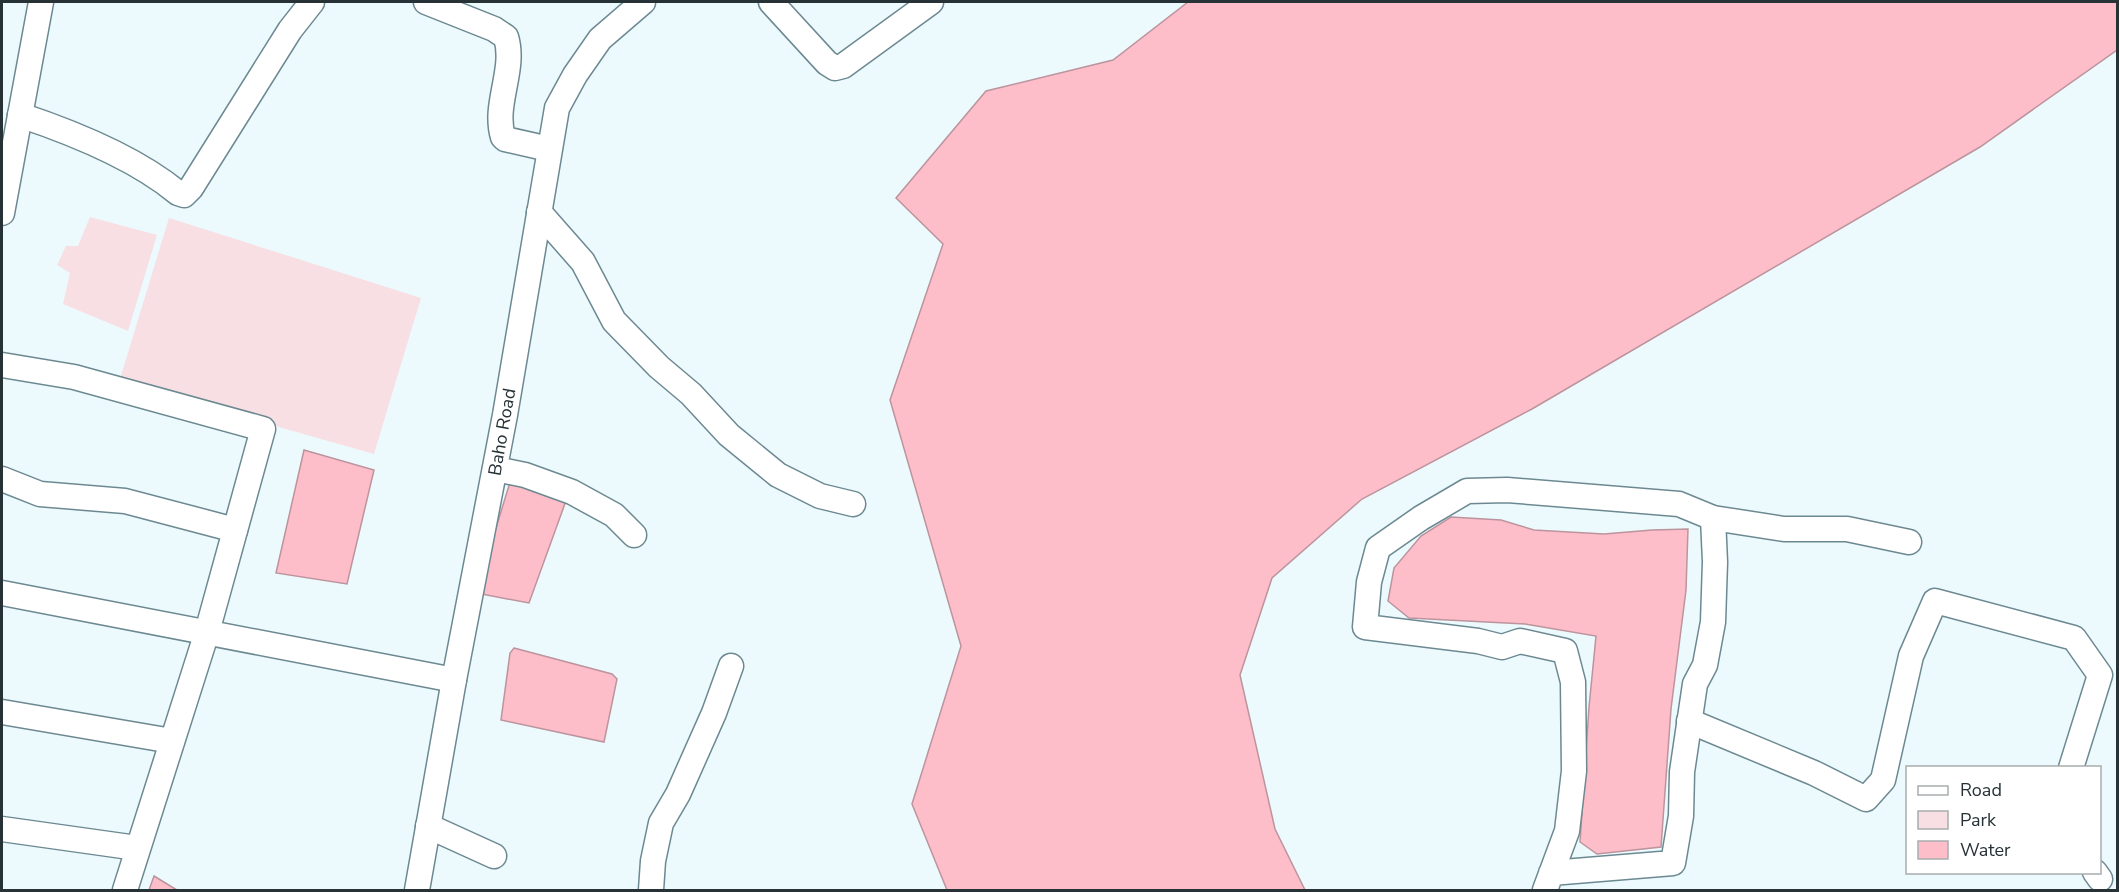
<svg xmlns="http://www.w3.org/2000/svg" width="2119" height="892" font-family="'Nunito Sans',sans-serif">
  <rect width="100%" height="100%" fill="#edfafd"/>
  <g fill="#f7dfe3">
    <polygon points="90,217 157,235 128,331 63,304 70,273 57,265 66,246 78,246"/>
    <polygon points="169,218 421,298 374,454 119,382"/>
  </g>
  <g fill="#fdbec9" stroke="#bc949d" stroke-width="1.5">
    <polygon points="1188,2 2117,2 2117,50 1980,147 1532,409 1362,499 1272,578 1240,675 1275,829 1305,890 947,890 912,804 961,646 890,400 943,244 896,198 986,91 1113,60"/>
    <polygon points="304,450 374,470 347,584 276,573"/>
    <polygon points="511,479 567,498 529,603 476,593"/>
    <polygon points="1451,517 1501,520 1534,530 1604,534 1652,530 1688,529 1686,590 1671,709 1661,847 1597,854 1580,842 1589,707 1596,636 1525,624 1409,618 1388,601 1394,568 1421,536"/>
    <polygon points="514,648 612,674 617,679 604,742 501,720 510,653"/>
    <polygon points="154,876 177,890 149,890"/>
  </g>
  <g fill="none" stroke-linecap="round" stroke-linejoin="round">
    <defs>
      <g id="minor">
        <path d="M426,2L494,29L506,37C516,70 493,104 503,137L505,139L549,149"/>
        <polyline points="771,2 827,63 835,68 843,66 931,2"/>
        <path d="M20,115C71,132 137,159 178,193L184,195L191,188L290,30L312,2"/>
        <polyline points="539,212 583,262 614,321 659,367 691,394 729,435 778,475 820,496 853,504"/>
        <polyline points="2,213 41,2"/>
        <polyline points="2,365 74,377 263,429 207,632 125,890"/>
        <polyline points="495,469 525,475 572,492 614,515 634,535"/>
        <polyline points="2,479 40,494 125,501 235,530"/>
        <polyline points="1713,518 1784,529 1847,529 1909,542"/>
        <polyline points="2,593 454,680"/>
        <polyline points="2,712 172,741"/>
        <polyline points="1689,721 1814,773 1866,799 1883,780 1911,656 1935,601 2074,638 2100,675 2071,768"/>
        <polyline points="428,826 494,856"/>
        <polyline points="2,829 137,848"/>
        <polyline points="2095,872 2100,879"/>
        <polyline points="417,890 454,680 505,415 557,108 575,75 600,39 643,2"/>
        <polyline points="651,890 653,861 661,823 678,794 714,713 731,666"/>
        <polyline points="1545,890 1567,831 1574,771 1573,682 1565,651 1520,641 1502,647 1478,641 1365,627 1369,582 1378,548 1421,518 1467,491 1507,490 1679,504 1713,518 1715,562 1713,622 1705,665 1695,684 1682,772 1681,816 1673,863 1551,873"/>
      </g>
    </defs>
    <use href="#minor" stroke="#6c8992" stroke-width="27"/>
    <use href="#minor" stroke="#fff" stroke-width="24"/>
  </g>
  <g text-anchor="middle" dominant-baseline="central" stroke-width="4.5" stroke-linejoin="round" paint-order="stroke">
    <g font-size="18" fill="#263236" stroke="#fff">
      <text transform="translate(502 432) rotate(-80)">Baho Road</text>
    </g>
  </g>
  <rect width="2119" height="892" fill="none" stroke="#263236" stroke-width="6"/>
  <rect x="1906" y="766" width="195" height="108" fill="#ffffff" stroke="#a8adaf" stroke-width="1.5"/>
  <rect x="1918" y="786" width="30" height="9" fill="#ffffff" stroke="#a8adaf" stroke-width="1.5"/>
  <text x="1960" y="796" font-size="18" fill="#263236">Road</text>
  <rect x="1918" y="811" width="30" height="18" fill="#f7dfe3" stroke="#a8adaf" stroke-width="1.5"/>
  <text x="1960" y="826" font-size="18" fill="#263236">Park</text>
  <rect x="1918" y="841" width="30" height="18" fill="#fdbec9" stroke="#a8adaf" stroke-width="1.5"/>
  <text x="1960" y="856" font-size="18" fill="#263236">Water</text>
</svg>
